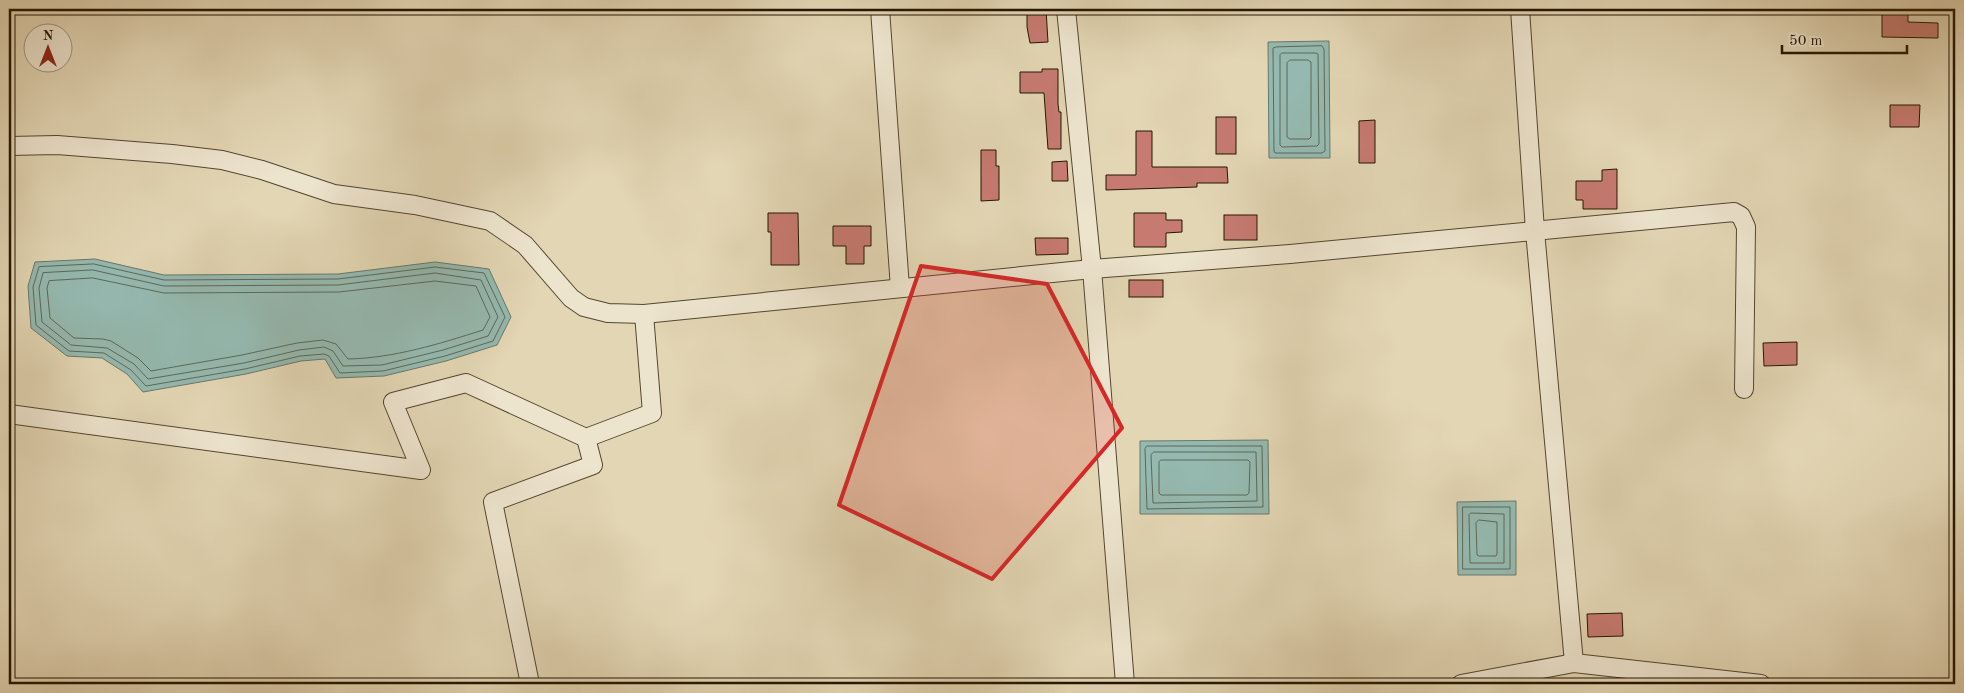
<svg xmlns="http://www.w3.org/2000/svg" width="1964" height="693" font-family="'Old Standard TT',serif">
  <rect width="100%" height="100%" fill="#e3d6b4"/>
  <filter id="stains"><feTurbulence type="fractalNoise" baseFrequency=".004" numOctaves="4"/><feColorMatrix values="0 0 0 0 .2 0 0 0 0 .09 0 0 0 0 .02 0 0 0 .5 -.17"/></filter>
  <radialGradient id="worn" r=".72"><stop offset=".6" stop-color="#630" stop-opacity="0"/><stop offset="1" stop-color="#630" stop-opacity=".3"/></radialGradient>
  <g fill="#95b9b0" stroke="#68786a">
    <polygon points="1329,41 1330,158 1269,158 1268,42"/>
    <polygon points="95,259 164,275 338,274 435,262 489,269 511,317 497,345 446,361 384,376 336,378 325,359 301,361 246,374 143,392 127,374 102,358 67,356 31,328 28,286 35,262"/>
    <polygon points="1268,440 1269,514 1140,514 1140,441"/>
    <polygon points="1516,501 1516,575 1458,575 1457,502"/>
  </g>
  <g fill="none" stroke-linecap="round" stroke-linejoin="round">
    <g stroke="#5d6858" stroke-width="1">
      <polygon points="1322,46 1324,49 1325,151 1322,153 1275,153 1274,151 1273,48 1276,47"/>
      <polygon points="1282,53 1316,53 1318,54 1319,144 1317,146 1282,147 1280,145 1280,55"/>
      <polygon points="1290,60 1308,60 1311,62 1311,137 1309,139 1290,139 1287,137 1287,63"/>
      <polygon points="94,264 164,280 338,279 435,267 484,273 505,317 493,341 445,356 383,371 340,373 329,356 324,354 300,356 245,369 146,386 131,370 104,353 69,351 36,325 33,287 39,267"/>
      <polygon points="93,270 164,286 338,285 435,273 481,280 498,317 488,336 443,350 382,365 343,366 333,351 324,347 299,350 244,363 148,379 134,364 107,348 71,345 42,322 39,288 43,273"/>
      <path d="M93,278L164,293L339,292L435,281L476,286L490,317L483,330C439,344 394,358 348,359L336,344L323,340L297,343L242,355L151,371L138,358L111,341L103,339L74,338L50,318L47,288L49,281Z"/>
      <polygon points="1147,446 1262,446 1263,507 1147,509 1145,449"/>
      <polygon points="1154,452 1256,452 1257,501 1153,503 1151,455"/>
      <polygon points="1161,460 1248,460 1250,462 1249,493 1247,495 1161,495 1159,493 1159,462"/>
      <rect x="1463" y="507" width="47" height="62"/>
      <polygon points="1471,513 1504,514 1504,563 1470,563 1469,515"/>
      <polygon points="1479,520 1497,522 1497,554 1496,556 1479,556 1477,555 1476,523"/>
    </g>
  </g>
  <g fill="#c67a70" stroke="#251601">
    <polygon points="1027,9 1046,9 1048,42 1030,43 1027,27"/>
    <polygon points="1882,13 1908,13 1908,22 1938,23 1938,38 1882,37"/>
    <polygon points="1042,69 1058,69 1058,104 1059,112 1061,112 1061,149 1048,149 1044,93 1020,93 1020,72 1042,72"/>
    <polygon points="1890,105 1920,105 1919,127 1890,127"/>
    <rect x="1216" y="117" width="20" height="37"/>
    <polygon points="1375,120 1375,163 1359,163 1359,121"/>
    <polygon points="1136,131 1152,131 1152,167 1227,167 1228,183 1197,183 1197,187 1106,190 1106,175 1136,175"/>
    <polygon points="981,150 996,150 996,166 999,166 999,200 981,201"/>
    <polygon points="1067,161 1068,181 1052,181 1052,162"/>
    <polygon points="1617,169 1617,209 1583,209 1583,200 1576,200 1576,181 1602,181 1602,170"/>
    <polygon points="768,213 798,213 799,265 771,265 771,232 768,232"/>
    <polygon points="1134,213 1166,213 1166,220 1182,220 1182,232 1166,233 1166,247 1134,247"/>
    <rect x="1224" y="215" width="33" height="25"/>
    <polygon points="833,226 871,226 871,246 864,246 864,264 846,264 846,246 833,246"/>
    <polygon points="1035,238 1068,238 1068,254 1036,255"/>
    <rect x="1129" y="280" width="34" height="17"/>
    <polygon points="1797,342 1797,365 1764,366 1763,343"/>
    <polygon points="1622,613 1623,636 1588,637 1587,614"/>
  </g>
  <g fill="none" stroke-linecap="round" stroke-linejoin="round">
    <defs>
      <g id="minor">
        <polyline points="880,9 900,288"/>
        <polyline points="1066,9 1092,269 1125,684"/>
        <polyline points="1520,9 1535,231 1574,663"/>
        <polyline points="9,146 57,145 172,154 222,160 262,170 334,194 415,205 490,221 525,245 571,298 584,307 608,313 644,314 1092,269 1290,254 1734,212 1741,216 1746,227 1744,389"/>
        <polyline points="9,414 421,470 393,402 466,383 586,438 652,413 644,314"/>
        <polyline points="530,684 493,502 593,465 586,438"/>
        <polyline points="1461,684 1574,663 1761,684"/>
      </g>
    </defs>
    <use href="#minor" stroke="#54462e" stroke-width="20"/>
    <use href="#minor" stroke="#ede4ce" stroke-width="18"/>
  </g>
  <path fill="#d62828" fill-opacity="0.2" stroke="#d62828" stroke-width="4" stroke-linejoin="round" d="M921,266L1047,284L1122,428L992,579L839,505Z"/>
  <rect width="1964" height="693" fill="none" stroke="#e3d6b4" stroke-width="30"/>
  <rect x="10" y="10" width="1944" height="673" fill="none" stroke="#251601" stroke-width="2.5"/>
  <rect x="15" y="15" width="1934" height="663" fill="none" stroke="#251601"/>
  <g transform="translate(48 48)"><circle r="24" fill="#ede4ce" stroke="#9d927c"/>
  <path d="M0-4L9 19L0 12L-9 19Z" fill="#8f2418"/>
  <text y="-8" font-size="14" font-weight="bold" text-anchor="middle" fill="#251601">N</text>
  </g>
  <path d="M1782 45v8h125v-8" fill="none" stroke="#251601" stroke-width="2.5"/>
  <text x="1789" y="45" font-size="15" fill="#251601" stroke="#ede4ce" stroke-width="4" paint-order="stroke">50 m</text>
  <rect width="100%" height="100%" filter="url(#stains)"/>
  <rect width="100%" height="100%" fill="url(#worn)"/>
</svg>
